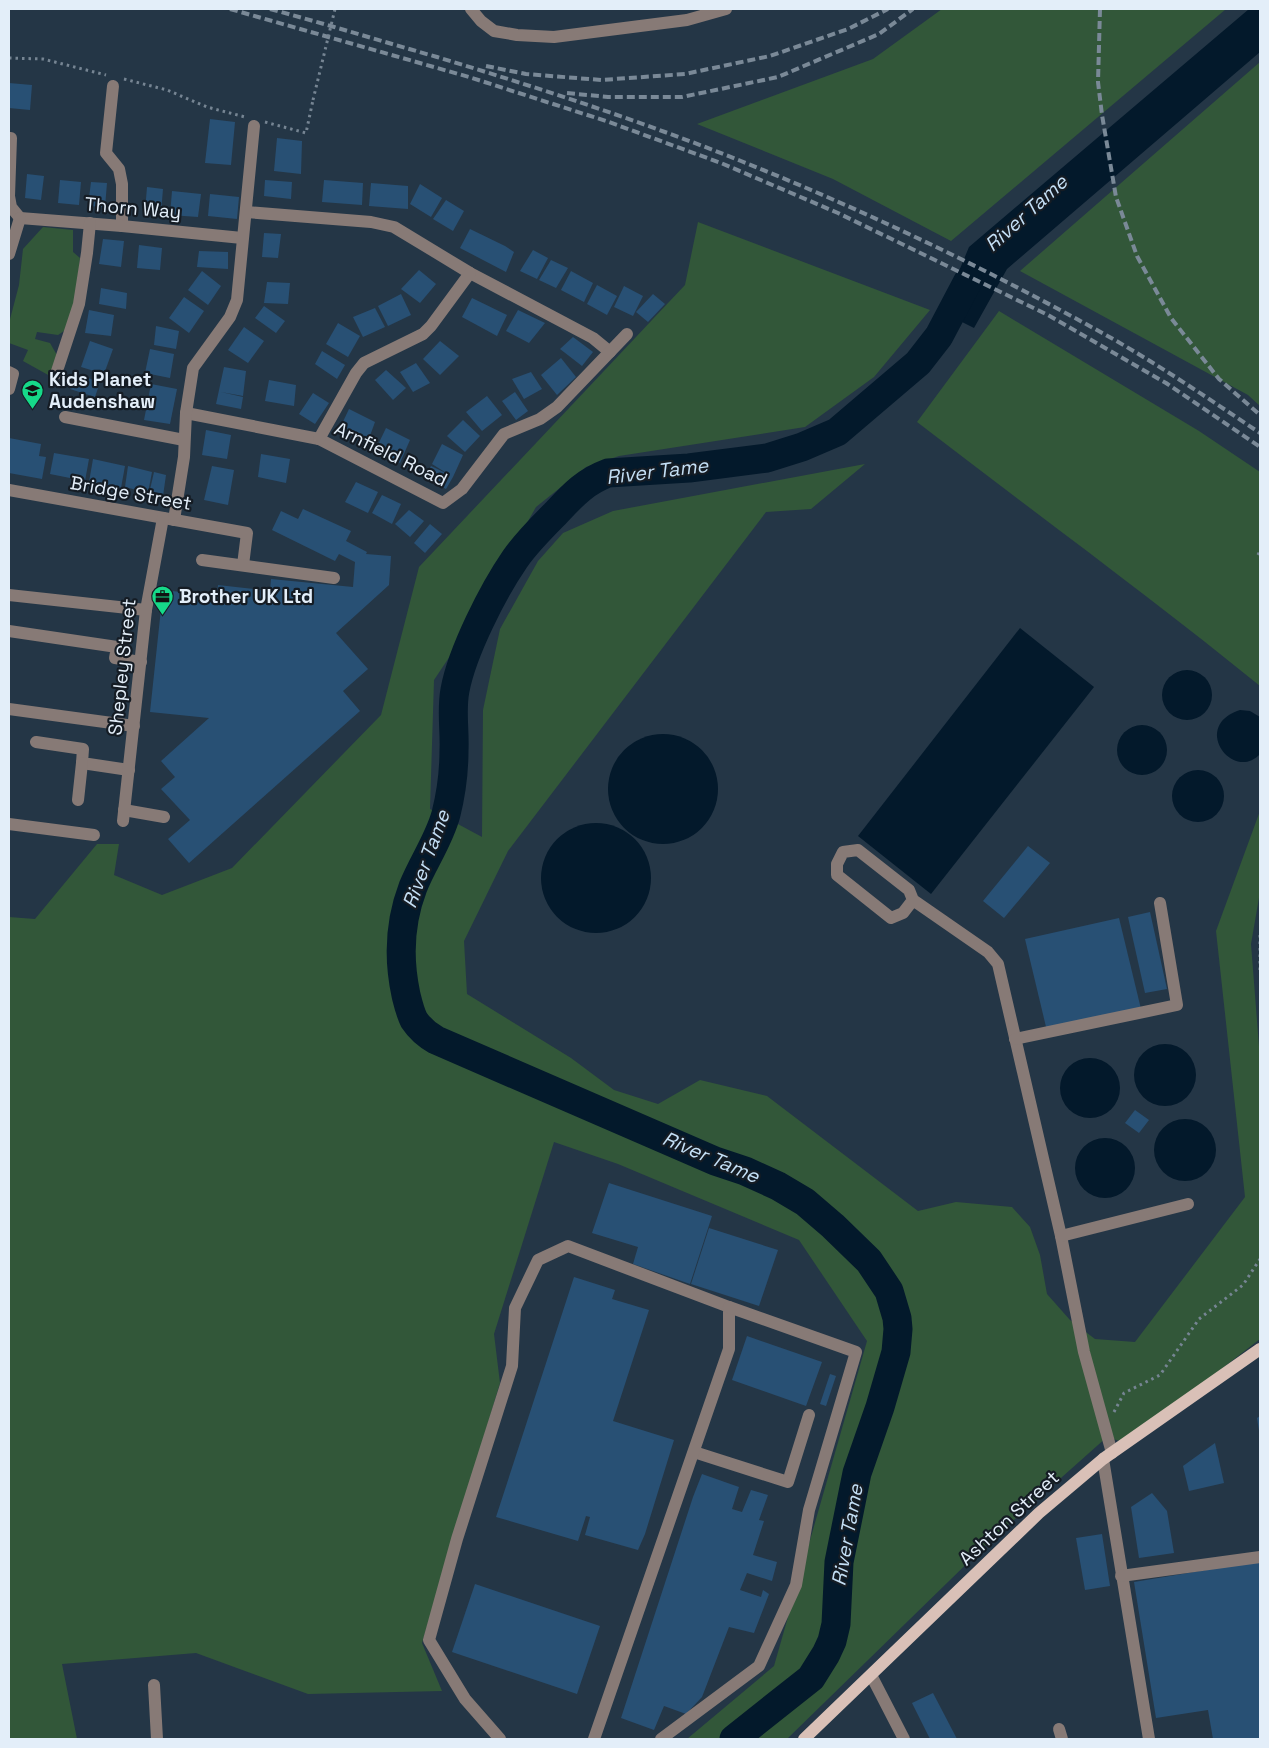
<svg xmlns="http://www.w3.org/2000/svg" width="1269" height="1748" font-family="'Space Grotesk',sans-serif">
  <rect width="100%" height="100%" fill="#243646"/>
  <g fill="#325739">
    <polygon points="942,9 1226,9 951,241 833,179 697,124 873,59"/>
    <polygon points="1260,62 1260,406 1248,395 1020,271"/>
    <polygon points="698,222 930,310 874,377 805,427 619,456 586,467 536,507 460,641 434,680 430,809 482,837 483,710 500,629 538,561 563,533 613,511 865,464 811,509 766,512 508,851 464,941 467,994 571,1058 614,1090 658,1104 700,1080 767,1096 918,1211 956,1202 1012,1207 1030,1227 1040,1255 1047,1294 1070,1320 1095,1339 1135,1342 1245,1197 1216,931 1260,811 1260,892 1251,944 1260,1059 1260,1339 1126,1443 1107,1437 989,1542 787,1739 687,1739 774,1666 867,1341 799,1240 618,1164 554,1142 494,1334 500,1383 422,1643 442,1691 308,1694 196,1653 62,1664 77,1739 9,1739 9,917 35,919 97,844 119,844 114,875 162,895 232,868 381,715 419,567 685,285"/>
    <polygon points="43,227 73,230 73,252 80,258 77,292 67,329 58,335 37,332 35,339 50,343 58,357 50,376 23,361 28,350 9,343 9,323 19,285 23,249"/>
    <path d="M999,311L1199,431L1260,472V686C1148,595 1031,510 917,422Z"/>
  </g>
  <g fill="#03192b">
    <polygon points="1249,9 1260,9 1260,52 1007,269 974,328 942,312 969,247"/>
    <polygon points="1020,628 1094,687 931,894 858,836"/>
    <circle cx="1187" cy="695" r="25"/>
    <path d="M1240,710L1250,711L1260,717V754C1233,783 1190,726 1240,710Z"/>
    <circle cx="1142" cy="750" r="25"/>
    <circle cx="663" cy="789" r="55"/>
    <circle cx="1198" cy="796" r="26"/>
    <circle cx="596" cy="878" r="55"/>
    <circle cx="1165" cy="1075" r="31"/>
    <circle cx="1090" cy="1088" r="30"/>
    <circle cx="1185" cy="1150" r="31"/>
    <circle cx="1105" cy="1168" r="30"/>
  </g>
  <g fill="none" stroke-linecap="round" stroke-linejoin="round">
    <path stroke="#03192b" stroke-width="29" d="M734,1739L811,1678L826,1654L832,1641L836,1624L839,1562L857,1473L880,1407L896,1352L898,1329L897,1318L889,1291L869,1261L833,1226L805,1202L778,1186L745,1171L715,1161L436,1040C427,1035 420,1029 414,1020C410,1012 408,1003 406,995C398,958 400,921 413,887C423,862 439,840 446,814C451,794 454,771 454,750C455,730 451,711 455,690C462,652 493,591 515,559C526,543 541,528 555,514C572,496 584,482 608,473L689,468L767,458L802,447L837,432L918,363L939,336L968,281"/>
  </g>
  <g fill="#285074">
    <polygon points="9,83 32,85 30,110 9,108"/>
    <polygon points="210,119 235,122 231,165 205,163"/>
    <polygon points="277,138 302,141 301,174 274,171"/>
    <polygon points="27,174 44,176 41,200 25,198"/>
    <polygon points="60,180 81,182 79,205 58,203"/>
    <polygon points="265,180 292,182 291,199 264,196"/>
    <polygon points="324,180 363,183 362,205 322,202"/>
    <polygon points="91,182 107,183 105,207 88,206"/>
    <polygon points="371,183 408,186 408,209 369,206"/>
    <polygon points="420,184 442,198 431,217 410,204"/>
    <polygon points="147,187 163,189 161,213 145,211"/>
    <polygon points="172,191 201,194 198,217 170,215"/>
    <polygon points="210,194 239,197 237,219 208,216"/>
    <polygon points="446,200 464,211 453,231 433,219"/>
    <polygon points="470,229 505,246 514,252 506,272 460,248"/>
    <polygon points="264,233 281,234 278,258 262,257"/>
    <polygon points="103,239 124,241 121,267 99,264"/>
    <polygon points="139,245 162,248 160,270 137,268"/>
    <polygon points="533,250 548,258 537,279 520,271"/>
    <polygon points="199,251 228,252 228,269 197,267"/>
    <polygon points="551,260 568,268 556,288 539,280"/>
    <polygon points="419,270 436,284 420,303 401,289"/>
    <polygon points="202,271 221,286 208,305 188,290"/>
    <polygon points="571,271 593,283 584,302 561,290"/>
    <polygon points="267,282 290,283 288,304 264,303"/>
    <polygon points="597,285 617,296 607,315 587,304"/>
    <polygon points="624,286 643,296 633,316 614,307"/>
    <polygon points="101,288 127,293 126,309 99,304"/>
    <polygon points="401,294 411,315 388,326 378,306"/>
    <polygon points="653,294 665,304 648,322 636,312"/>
    <polygon points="184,297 204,311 189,333 169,318"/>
    <polygon points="472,298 507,315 497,336 462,317"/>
    <polygon points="264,306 285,321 276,333 255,318"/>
    <polygon points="375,308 385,327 363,337 353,317"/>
    <polygon points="89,310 114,315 111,336 85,333"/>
    <polygon points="518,310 545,323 529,343 506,331"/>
    <polygon points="338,323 360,336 348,357 326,344"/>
    <polygon points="156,326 179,331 176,349 154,345"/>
    <polygon points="244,327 264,341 248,363 228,350"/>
    <polygon points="573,337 593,352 582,366 560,349"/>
    <polygon points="90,341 113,349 104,374 81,367"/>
    <polygon points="440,341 459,356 440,375 423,359"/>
    <polygon points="150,349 174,354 170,378 145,373"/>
    <polygon points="322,351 345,365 337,379 315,364"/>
    <polygon points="561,358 576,377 557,395 541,375"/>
    <polygon points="416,363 430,383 413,392 400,372"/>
    <polygon points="224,367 246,371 243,396 221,392 243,397 241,409 216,404"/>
    <polygon points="386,370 406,388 393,400 375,380"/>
    <polygon points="531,372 542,389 524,399 512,379"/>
    <polygon points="76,374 100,382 95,397 70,389"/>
    <polygon points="269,380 296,385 294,406 265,401"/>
    <polygon points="151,384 177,389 170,424 144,420"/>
    <polygon points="515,392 528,411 516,420 502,401"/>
    <polygon points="313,393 329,403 315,424 299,414"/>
    <polygon points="487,396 502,415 482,431 466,412"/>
    <polygon points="349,409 375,422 367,444 339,430"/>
    <polygon points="463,420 480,436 465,452 447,436"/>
    <polygon points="386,428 410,440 400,463 375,451"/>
    <polygon points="206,430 231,435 227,459 202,455"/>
    <polygon points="9,438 41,444 39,456 46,457 42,479 9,473"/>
    <polygon points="442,444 463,455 453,477 446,489 424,478 431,466 448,474 432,464"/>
    <polygon points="54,453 89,459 85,481 50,474"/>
    <polygon points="261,454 290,459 286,483 258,477"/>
    <polygon points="93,459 125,466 121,488 89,482"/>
    <polygon points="128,466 152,472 148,493 125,487"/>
    <polygon points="212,466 234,470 228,505 204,500"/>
    <polygon points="154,472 166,475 163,496 149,494"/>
    <polygon points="356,482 378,492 368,513 345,502"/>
    <polygon points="382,495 401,504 392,524 372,513"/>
    <polygon points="303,509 351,531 346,541 367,552 366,554 391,556 389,585 336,633 368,669 343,691 360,711 189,863 168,839 190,820 161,789 175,777 161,761 209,718 150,712 163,590 217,596 218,585 262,590 261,601 269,602 271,579 353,587 355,562 339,554 335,561 272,530 281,511 298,519"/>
    <polygon points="409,510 424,521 410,537 395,524"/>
    <polygon points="430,524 442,534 425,553 414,543"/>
    <polygon points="1028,846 1050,863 1004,918 983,901"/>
    <polygon points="1150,912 1167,989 1145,993 1128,917"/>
    <polygon points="1119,918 1141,1009 1047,1031 1025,939"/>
    <polygon points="1135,1110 1149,1120 1139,1133 1125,1123"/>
    <polygon points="609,1183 712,1216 690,1284 633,1264 638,1247 592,1233"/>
    <polygon points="709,1228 778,1250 759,1306 691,1284"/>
    <polygon points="574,1277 615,1290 612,1299 649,1310 613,1421 674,1440 645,1534 638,1550 585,1535 590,1517 586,1516 578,1541 496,1517"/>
    <polygon points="747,1336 822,1362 806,1406 732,1380"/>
    <polygon points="830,1374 836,1376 826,1406 820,1404"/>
    <polygon points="1260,1416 1260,1431 1259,1431 1257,1418"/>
    <polygon points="1215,1443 1224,1483 1189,1491 1183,1466"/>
    <polygon points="702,1474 739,1487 732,1509 742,1512 751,1490 768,1495 759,1520 764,1521 753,1555 777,1562 772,1581 747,1573 740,1590 761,1597 763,1590 769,1594 754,1633 729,1627 702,1697 686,1714 664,1706 654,1730 621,1718 693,1497"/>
    <polygon points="1152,1493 1167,1511 1174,1553 1139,1558 1131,1507"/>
    <polygon points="1102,1534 1110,1586 1085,1590 1076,1538"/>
    <polygon points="1260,1561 1260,1739 1213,1739 1208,1710 1156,1718 1134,1582"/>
    <polygon points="475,1584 600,1626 577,1694 452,1652"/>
    <polygon points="933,1693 957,1739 930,1739 912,1703"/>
  </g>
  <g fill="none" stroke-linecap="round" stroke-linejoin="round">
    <g stroke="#768593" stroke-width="3" stroke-dasharray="2.5 4" stroke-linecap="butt">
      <polyline points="9,58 43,59 106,75"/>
      <polyline points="124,79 167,90 207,107 245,117"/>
      <polyline points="265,122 306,133 313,100"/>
      <polyline points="1258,555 1260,551"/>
      <polyline points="1260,935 1260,974"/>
      <polyline points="1114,1412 1124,1393 1160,1375 1199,1319 1243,1285 1260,1259"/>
    </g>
    <g stroke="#877a76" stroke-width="12">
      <polyline points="471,9 481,21 494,31 517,35 554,37 687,20 726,9"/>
      <polyline points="113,86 106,153 119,169 122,184 122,226"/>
      <polyline points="9,138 11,138 9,196 11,207 20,218"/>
      <polyline points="246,212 371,222 394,227 470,273 593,338 610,352"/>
      <polyline points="20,218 122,226 242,238"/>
      <polyline points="9,254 20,218"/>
      <polyline points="9,372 13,374 9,389"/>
      <polyline points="56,374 79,304 87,253 90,223"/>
      <polyline points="186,413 319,439 443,503 462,489 504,434 540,419 557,407 627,334"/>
      <polyline points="65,417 184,440"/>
      <polyline points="319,439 356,373 364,363 423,334 431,326 470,273"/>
      <polyline points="9,490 247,533 243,565"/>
      <polyline points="174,520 184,457 186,413 193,368 230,317 237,300 254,126"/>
      <polyline points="202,560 334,578"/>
      <polyline points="9,595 146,610"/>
      <polyline points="9,631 117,647 115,658 141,662"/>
      <polyline points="9,709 134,726"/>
      <polyline points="36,742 83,749 82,763 129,770"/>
      <polyline points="78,800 82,763"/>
      <polyline points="124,810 164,817"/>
      <polyline points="123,821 146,610 163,518"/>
      <polyline points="9,824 94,835"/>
      <polyline points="913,900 909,890 858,850 843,852 837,864 837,875 891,918 903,913 913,900 988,952 998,964 1061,1236 1084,1352 1112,1453"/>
      <polyline points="1015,1039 1177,1005 1160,903"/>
      <polyline points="1061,1236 1188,1204"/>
      <polyline points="694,1452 788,1482 809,1415"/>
      <polyline points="1103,1459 1149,1739"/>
      <polyline points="1121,1576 1260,1557"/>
      <polyline points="871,1675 904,1739"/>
      <polyline points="154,1685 157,1739"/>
      <polyline points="1059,1729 1062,1739"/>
      <polyline points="500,1739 465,1699 429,1640 457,1539 512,1366 515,1308 538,1260 568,1246 729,1307 729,1349 594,1739"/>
      <polyline points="661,1739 759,1666 796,1585 809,1510 856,1352 729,1307"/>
    </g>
    <polyline stroke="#d9c0b7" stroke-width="12" points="804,1739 1039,1513 1103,1459 1260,1349"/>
    <g stroke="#7a8997" stroke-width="4" stroke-dasharray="8 4" stroke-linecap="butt">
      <polyline points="230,9 469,77 606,121 721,163 838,213 1048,315 1166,383 1260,447"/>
      <path d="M270,9C326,24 381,41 437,57C539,88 641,121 741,161C861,209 981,266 1095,329C1152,360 1206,397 1260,433"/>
      <polyline points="1100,9 1098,82 1102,115 1116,197 1137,256 1171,318 1219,379 1260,415"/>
      <polyline points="486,66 526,74 601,80 685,74 770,56 848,29 888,9"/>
      <polyline points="567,93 608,97 682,97 778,77 879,34 913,9"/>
    </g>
    <polyline stroke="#768593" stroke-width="3" stroke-dasharray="2.5 4" stroke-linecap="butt" points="313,100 335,9"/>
  </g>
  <defs>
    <symbol id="school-pin" viewBox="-11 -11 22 30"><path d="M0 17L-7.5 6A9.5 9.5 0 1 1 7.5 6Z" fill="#16d989" stroke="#151c24"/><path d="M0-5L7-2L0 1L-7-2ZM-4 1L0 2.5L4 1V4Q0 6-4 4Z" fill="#111"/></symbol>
    <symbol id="office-pin" viewBox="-11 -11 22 30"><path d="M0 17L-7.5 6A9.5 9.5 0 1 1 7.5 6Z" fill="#16d989" stroke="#151c24"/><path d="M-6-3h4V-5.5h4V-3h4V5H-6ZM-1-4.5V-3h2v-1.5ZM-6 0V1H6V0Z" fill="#111"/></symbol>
  </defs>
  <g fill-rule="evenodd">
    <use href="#school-pin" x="20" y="378" width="25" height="34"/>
    <use href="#office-pin" x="150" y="584" width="25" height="34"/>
  </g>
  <g text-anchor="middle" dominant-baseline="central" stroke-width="4.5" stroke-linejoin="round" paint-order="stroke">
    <g font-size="19" fill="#e3eef9" stroke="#151c24">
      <text transform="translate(133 208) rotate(5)">Thorn Way</text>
      <text transform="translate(391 454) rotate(26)">Arnfield Road</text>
      <text transform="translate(131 493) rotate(10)">Bridge Street</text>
      <text transform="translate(122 667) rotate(-84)">Shepley Street</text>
      <text transform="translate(1009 1518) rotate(-43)">Ashton Street</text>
    </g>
    <g font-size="19" font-weight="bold" fill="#e3eef9" stroke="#151c24" text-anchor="start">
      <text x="49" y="379">Kids Planet<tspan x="49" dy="22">Audenshaw</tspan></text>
      <text x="179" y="596">Brother UK Ltd</text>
    </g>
    <g font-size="20" font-style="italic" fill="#c4dff5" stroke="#151c24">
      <text transform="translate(1026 213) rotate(-42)">River Tame</text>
      <text transform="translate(657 471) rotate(-7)">River Tame</text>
      <text transform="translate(426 859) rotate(-70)">River Tame</text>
      <text transform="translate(711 1157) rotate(23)">River Tame</text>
      <text transform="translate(847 1535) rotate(-80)">River Tame</text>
    </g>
  </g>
  <rect width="1269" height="1748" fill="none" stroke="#e3eef9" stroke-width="20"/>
</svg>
